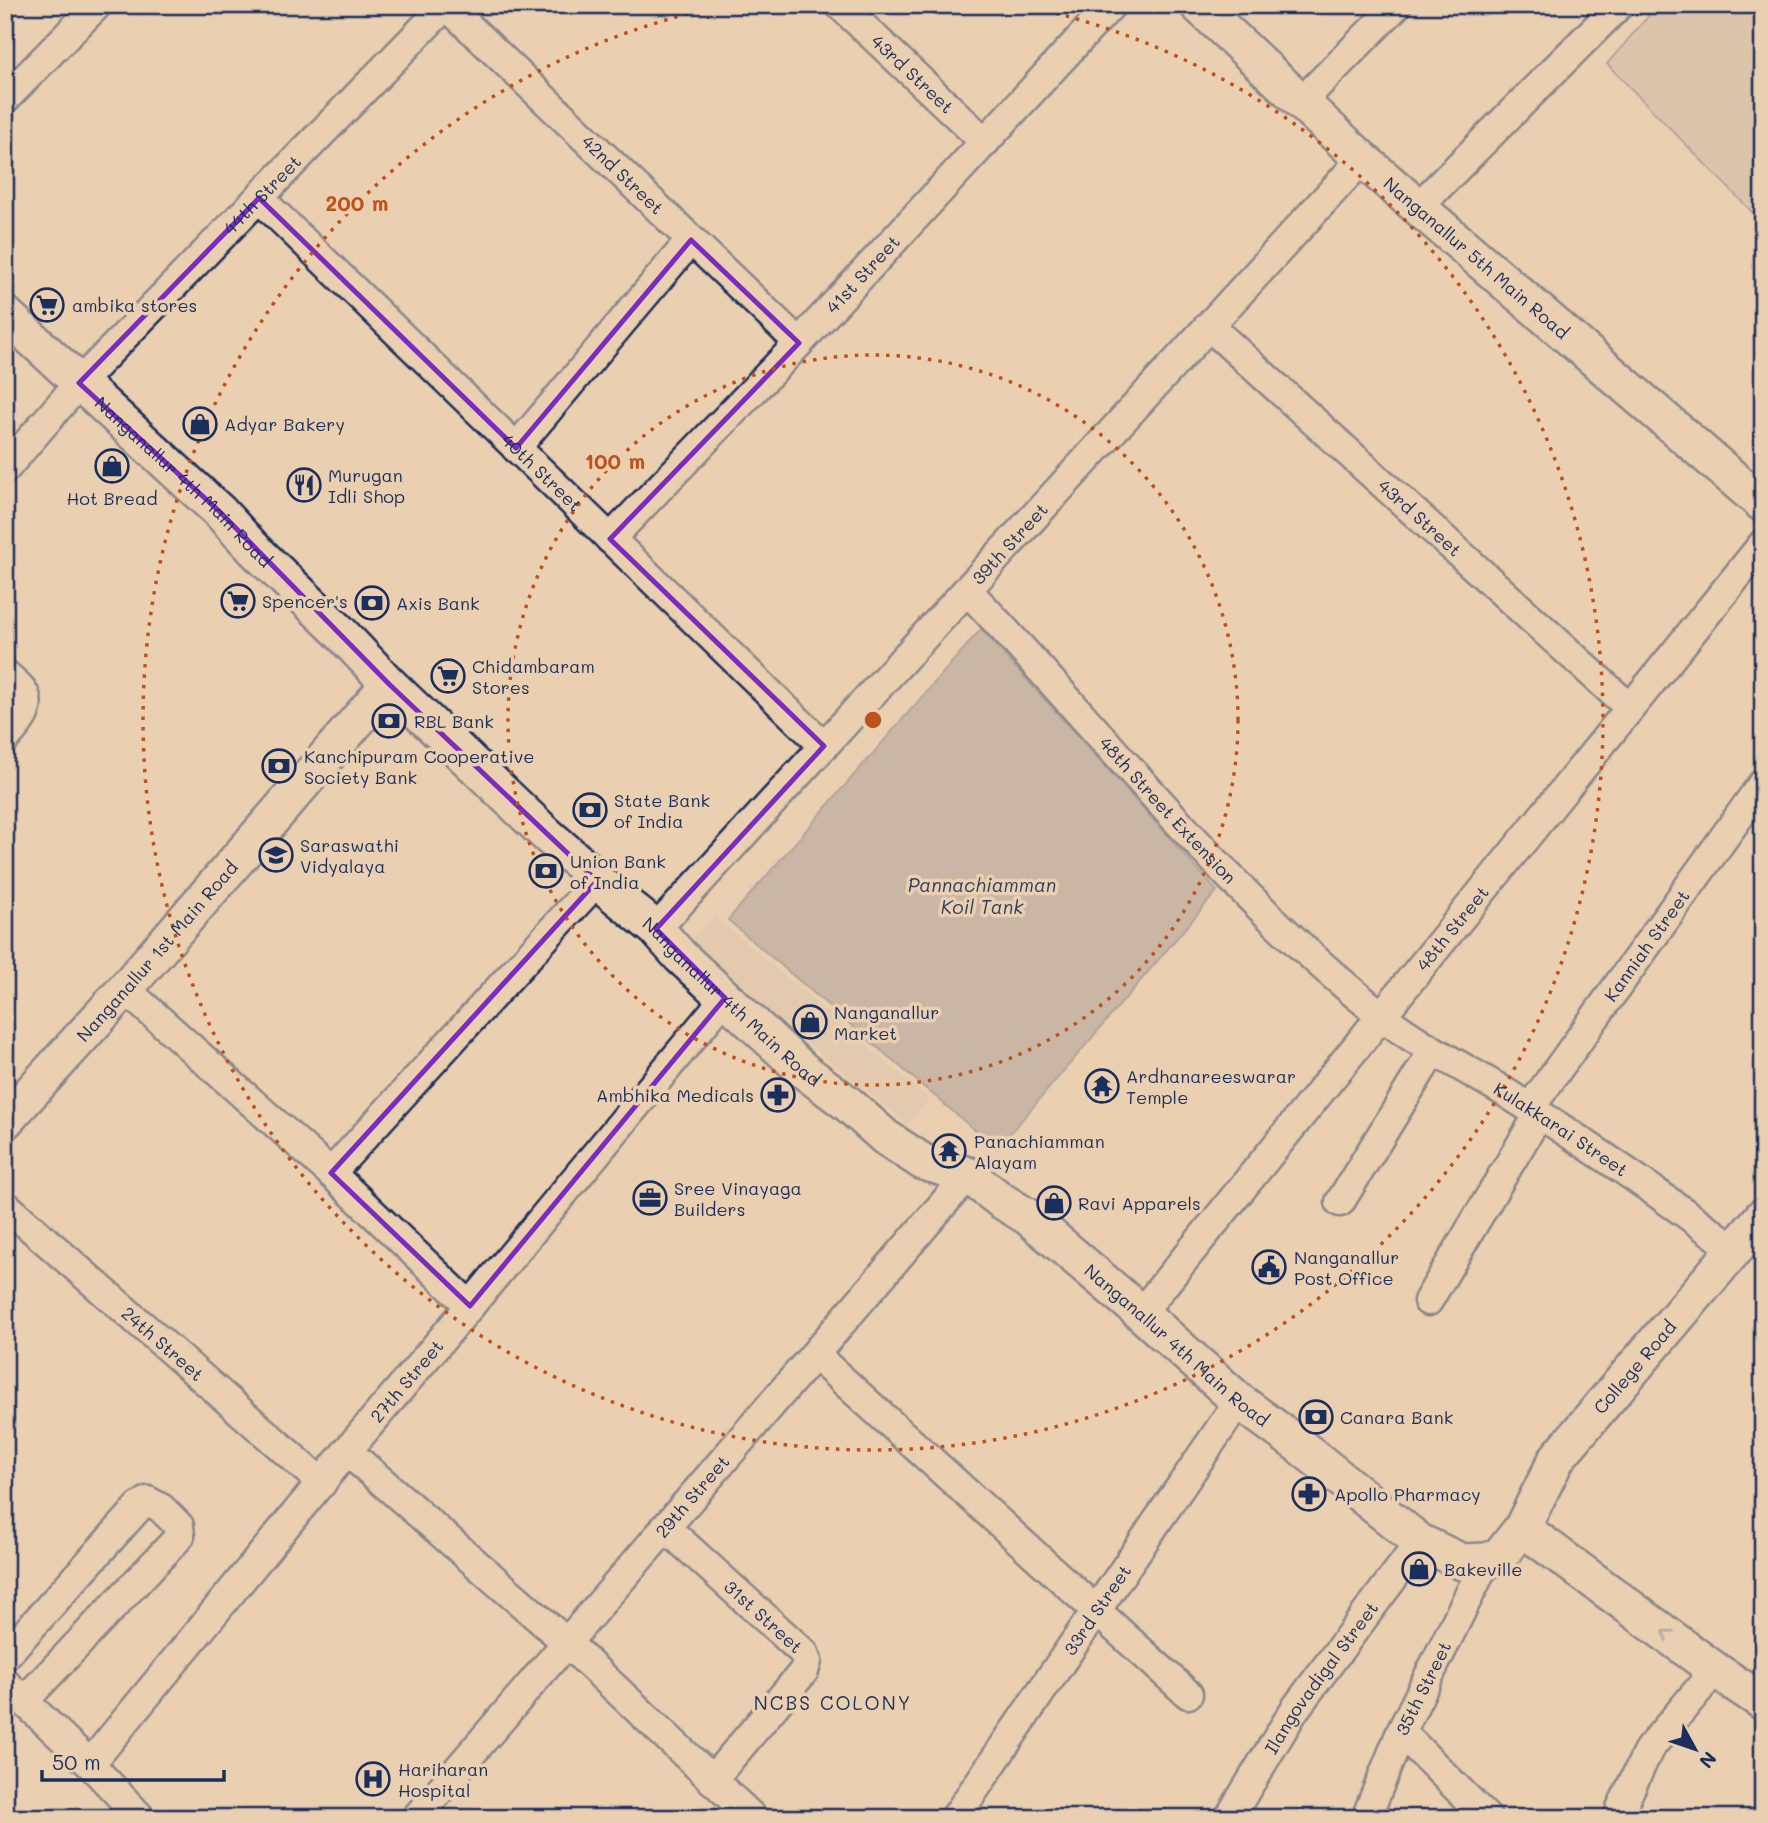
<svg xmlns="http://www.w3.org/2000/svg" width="1768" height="1823" font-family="Mali,sans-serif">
  <rect width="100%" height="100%" fill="#eacfb1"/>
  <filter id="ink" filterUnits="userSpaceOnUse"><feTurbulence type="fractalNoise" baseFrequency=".0143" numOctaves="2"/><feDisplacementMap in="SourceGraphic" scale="14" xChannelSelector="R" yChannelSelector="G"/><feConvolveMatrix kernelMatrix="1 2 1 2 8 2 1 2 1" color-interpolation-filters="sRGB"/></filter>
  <g filter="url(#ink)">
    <polygon fill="#dbc3ab" points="714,916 929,1099 908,1124 686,944"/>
    <polygon fill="#ccb7a5" stroke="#747382" stroke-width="2" points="1658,5 1763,5 1763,223 1607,64"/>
    <polygon fill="#a39895" stroke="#6d6e7f" stroke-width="2" points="981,629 1217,891 997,1149 728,920"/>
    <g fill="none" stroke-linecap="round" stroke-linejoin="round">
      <defs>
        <g id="minor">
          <path id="s1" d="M446,5L799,343"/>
          <path id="s2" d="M840,5L985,142"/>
          <polyline points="5,99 97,5"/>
          <polyline points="1301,102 1397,5"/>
          <path id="s3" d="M259,198L824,746"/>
          <polyline points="1418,207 1619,5"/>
          <path id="s4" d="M1209,326L1630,708"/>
          <polyline points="516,448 691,240"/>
          <path id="s5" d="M5,469L79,383L446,5"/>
          <path id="s6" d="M610,539L799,343L1111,5"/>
          <path id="s7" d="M967,590C1104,733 1225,892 1381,1015C1421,1047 1468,1069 1511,1096C1587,1144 1662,1195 1734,1249"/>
          <path d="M5,674C10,679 18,684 22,690C35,709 17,725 5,739"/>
          <path id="s8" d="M656,929L1362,159"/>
          <polyline points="125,989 331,1173 470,1306"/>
          <path id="s9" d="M1530,1108L1763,783"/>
          <polyline points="331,1173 597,881"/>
          <polyline points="1340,1202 1433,1051"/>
          <path id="s10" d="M5,1205L322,1483"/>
          <polyline points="1428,1301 1539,1114"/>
          <path id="s11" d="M1141,1313L1763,544"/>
          <polyline points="815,1355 1188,1694"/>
          <polyline points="347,1451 566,1642 753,1818"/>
          <path id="s12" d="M665,1527L804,1653L807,1661L804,1671L712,1780"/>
          <polyline points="5,1656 139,1507 148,1501 161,1508 179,1526 180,1536 164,1553 24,1701"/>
          <polyline points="5,1683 90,1764 141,1818"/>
          <polyline points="1401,1732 1487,1818"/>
          <path id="s13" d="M90,1764L347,1451L470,1306L725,998"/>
          <path id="s14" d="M416,1818C599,1602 785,1390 968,1175"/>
          <path id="s15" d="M955,1818L1239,1401"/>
          <path id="s16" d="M1229,1818L1295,1709L1420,1542"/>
          <path id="s17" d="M1366,1818L1401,1732L1486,1561"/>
          <polyline points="1619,1818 1621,1808 1649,1749 1715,1670"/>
        </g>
        <g id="tertiary">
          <path id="s18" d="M1198,5L1362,159L1763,504"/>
          <path id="s19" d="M5,314L220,512L254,549L338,630L389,684L546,834L583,866L597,881L656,929L680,956L803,1070L848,1104L885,1137L923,1162L968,1175L1002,1201L1028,1217L1141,1313L1239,1401L1300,1446L1420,1542L1462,1562L1486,1561L1500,1556L1522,1528L1557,1458L1763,1216"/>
          <path id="s20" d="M5,1121L125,989L389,684"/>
          <polyline points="1522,1528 1715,1670 1763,1702"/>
        </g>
      </defs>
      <use href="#minor" stroke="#1b2f5e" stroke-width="33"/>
      <use href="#tertiary" stroke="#1b2f5e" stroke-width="40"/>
      <use href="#minor" stroke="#eacfb1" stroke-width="28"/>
      <use href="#tertiary" stroke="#eacfb1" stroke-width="35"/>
    </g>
    <defs><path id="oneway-chevron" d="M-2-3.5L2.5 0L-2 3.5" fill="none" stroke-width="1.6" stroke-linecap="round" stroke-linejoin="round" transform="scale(1.75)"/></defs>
    <use stroke="#827f88" href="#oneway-chevron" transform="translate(1667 1634) rotate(-144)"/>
  </g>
  <path d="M0 0H1768V1823H0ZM259,198L516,448L691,240L799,343L610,539L824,746L656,929L725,998L470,1306L331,1173L597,881L389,684L220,512L79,383Z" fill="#eacfb1" fill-opacity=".55" fill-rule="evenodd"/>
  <path fill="none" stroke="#7b2cbf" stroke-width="5" stroke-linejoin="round" d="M259,198L516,448L691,240L799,343L610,539L824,746L656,929L725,998L470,1306L331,1173L597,881L389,684L220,512L79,383Z"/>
  <g fill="none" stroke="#bf511c" stroke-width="3.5" stroke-dasharray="3.5 7">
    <circle cx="873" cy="720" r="365"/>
    <path d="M1025 6A730 730 0 1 1 721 6"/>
  </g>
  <defs>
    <symbol id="supermarket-ring" viewBox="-11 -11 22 22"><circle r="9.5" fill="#eacfb1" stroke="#1b2f5e" stroke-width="1.5"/><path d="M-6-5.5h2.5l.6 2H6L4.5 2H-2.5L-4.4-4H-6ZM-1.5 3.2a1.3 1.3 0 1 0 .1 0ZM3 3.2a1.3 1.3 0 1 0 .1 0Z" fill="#1b2f5e"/></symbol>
    <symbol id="shop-ring" viewBox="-11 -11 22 22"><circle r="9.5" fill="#eacfb1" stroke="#1b2f5e" stroke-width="1.5"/><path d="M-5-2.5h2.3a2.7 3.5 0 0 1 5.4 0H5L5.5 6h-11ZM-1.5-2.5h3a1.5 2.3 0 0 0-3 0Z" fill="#1b2f5e"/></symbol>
    <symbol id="restaurant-ring" viewBox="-11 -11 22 22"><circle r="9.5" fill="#eacfb1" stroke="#1b2f5e" stroke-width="1.5"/><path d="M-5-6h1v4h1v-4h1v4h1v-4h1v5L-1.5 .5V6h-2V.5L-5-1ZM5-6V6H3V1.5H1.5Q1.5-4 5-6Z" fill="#1b2f5e"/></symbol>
    <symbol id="bank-ring" viewBox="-11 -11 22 22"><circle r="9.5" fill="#eacfb1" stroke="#1b2f5e" stroke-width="1.5"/><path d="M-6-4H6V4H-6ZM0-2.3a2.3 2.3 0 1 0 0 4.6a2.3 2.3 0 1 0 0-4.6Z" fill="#1b2f5e"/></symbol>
    <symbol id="school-ring" viewBox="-11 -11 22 22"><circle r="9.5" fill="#eacfb1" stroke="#1b2f5e" stroke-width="1.5"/><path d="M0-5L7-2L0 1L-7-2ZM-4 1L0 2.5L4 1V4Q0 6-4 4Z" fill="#1b2f5e"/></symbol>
    <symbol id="temple-ring" viewBox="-11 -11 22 22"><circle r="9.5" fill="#eacfb1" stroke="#1b2f5e" stroke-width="1.5"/><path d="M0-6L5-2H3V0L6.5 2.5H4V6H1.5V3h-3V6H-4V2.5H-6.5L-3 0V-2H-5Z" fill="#1b2f5e"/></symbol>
    <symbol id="pharmacy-ring" viewBox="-11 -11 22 22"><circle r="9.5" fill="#eacfb1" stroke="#1b2f5e" stroke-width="1.5"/><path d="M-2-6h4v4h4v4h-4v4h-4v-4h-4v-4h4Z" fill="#1b2f5e"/></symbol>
    <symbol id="office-ring" viewBox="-11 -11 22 22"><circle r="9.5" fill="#eacfb1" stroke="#1b2f5e" stroke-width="1.5"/><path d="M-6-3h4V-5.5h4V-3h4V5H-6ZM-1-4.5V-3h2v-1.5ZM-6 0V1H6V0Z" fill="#1b2f5e"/></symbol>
    <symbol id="civic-ring" viewBox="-11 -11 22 22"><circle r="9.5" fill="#eacfb1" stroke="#1b2f5e" stroke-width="1.5"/><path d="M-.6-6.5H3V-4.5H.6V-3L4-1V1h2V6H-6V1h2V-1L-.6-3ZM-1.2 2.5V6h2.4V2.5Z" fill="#1b2f5e"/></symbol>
    <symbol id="hospital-ring" viewBox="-11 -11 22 22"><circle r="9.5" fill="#eacfb1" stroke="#1b2f5e" stroke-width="1.5"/><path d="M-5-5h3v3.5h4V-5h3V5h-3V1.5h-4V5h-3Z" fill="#1b2f5e"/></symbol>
  </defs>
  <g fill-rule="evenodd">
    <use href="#supermarket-ring" x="28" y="286" width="38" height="38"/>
    <use href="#shop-ring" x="181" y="405" width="38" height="38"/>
    <use href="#shop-ring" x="93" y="447" width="38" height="38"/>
    <use href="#restaurant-ring" x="285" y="466" width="38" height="38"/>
    <use href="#supermarket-ring" x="219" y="582" width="38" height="38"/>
    <use href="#bank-ring" x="353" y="584" width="38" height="38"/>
    <use href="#supermarket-ring" x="429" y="657" width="38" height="38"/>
    <use href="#bank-ring" x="370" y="702" width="38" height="38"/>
    <use href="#bank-ring" x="260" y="747" width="38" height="38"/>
    <use href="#bank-ring" x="571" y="791" width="38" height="38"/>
    <use href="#school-ring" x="257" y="836" width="38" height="38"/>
    <use href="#bank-ring" x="527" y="852" width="38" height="38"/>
    <use href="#shop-ring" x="791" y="1003" width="38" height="38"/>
    <use href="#temple-ring" x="1083" y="1067" width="38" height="38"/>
    <use href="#pharmacy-ring" x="759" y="1076" width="38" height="38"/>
    <use href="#temple-ring" x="930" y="1132" width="38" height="38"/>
    <use href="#office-ring" x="631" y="1179" width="38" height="38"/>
    <use href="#shop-ring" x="1035" y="1184" width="38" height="38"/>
    <use href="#civic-ring" x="1250" y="1248" width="38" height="38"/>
    <use href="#bank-ring" x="1297" y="1398" width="38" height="38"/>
    <use href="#pharmacy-ring" x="1290" y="1475" width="38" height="38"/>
    <use href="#shop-ring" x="1400" y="1550" width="38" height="38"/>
    <use href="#hospital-ring" x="354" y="1760" width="38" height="38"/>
  </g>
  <g text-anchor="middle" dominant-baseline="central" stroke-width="7" stroke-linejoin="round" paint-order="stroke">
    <g font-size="18" fill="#1b2f5e" stroke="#eacfb1">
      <text stroke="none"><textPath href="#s2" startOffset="100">43rd Street</textPath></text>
      <text stroke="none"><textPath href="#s1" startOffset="245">42nd Street</textPath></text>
      <text stroke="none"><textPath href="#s5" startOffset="376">44th Street</textPath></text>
      <text stroke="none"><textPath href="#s18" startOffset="376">Nanganallur 5th Main Road</textPath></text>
      <text stroke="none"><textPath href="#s6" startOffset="366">41st Street</textPath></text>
      <text stroke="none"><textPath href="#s3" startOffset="394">40th Street</textPath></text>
      <text stroke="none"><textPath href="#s19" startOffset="245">Nanganallur 4th Main Road</textPath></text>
      <text stroke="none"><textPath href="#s4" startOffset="285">43rd Street</textPath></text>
      <text stroke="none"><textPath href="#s8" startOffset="523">39th Street</textPath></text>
      <text stroke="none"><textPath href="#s7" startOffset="298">48th Street Extension</textPath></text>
      <text stroke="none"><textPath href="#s11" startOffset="495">48th Street</textPath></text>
      <text stroke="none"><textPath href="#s9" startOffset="200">Kanniah Street</textPath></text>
      <text stroke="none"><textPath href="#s20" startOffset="228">Nanganallur 1st Main Road</textPath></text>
      <text stroke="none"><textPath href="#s19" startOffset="1001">Nanganallur 4th Main Road</textPath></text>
      <text stroke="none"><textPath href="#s7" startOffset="807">Kulakkarai Street</textPath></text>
      <text stroke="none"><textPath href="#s10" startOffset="210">24th Street</textPath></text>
      <text stroke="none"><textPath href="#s19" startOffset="1568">Nanganallur 4th Main Road</textPath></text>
      <text stroke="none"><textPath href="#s19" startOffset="2200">College Road</textPath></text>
      <text stroke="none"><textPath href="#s13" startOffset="497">27th Street</textPath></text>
      <text stroke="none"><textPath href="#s14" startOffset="424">29th Street</textPath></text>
      <text stroke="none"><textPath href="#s15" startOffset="252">33rd Street</textPath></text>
      <text stroke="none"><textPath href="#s12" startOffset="133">31st Street</textPath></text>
      <text stroke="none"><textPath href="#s16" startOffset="168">Ilangovadigal Street</textPath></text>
      <text stroke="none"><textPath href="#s17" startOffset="142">35th Street</textPath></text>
    </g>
    <g font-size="18" fill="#1b2f5e" stroke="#eacfb1" text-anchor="start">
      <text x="72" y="305">ambika stores</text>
      <text x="224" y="424">Adyar Bakery</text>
      <text x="328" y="475">Murugan<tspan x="328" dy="21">Idli Shop</tspan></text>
      <text x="112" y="498" text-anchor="middle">Hot Bread</text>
      <text x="262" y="601">Spencer's</text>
      <text x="396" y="603">Axis Bank</text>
      <text x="472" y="666">Chidambaram<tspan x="472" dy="21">Stores</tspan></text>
      <text x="414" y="721">RBL Bank</text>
      <text x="304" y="756">Kanchipuram Cooperative<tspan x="304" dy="21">Society Bank</tspan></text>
      <text x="614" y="800">State Bank<tspan x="614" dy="21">of India</tspan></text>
      <text x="300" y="845">Saraswathi<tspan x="300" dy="21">Vidyalaya</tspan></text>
      <text x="570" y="861">Union Bank<tspan x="570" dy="21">of India</tspan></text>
      <text x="834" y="1012">Nanganallur<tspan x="834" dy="21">Market</tspan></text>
      <text x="1126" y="1076">Ardhanareeswarar<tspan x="1126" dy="21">Temple</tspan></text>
      <text x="754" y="1095" text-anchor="end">Ambhika Medicals</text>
      <text x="974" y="1141">Panachiamman<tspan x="974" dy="21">Alayam</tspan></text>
      <text x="674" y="1188">Sree Vinayaga<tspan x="674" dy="21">Builders</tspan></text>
      <text x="1078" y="1203">Ravi Apparels</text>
      <text x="1294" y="1257">Nanganallur<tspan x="1294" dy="21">Post Office</tspan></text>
      <text x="1340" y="1417">Canara Bank</text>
      <text x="1334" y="1494">Apollo Pharmacy</text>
      <text x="1444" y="1569">Bakeville</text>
      <text x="398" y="1769">Hariharan<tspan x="398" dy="21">Hospital</tspan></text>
    </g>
    <g font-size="19" font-style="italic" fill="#2f3f66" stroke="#eacfb1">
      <text x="982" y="884">Pannachiamman<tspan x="982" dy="22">Koil Tank</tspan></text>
    </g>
    <g font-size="19" letter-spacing="2" fill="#1b2f5e" stroke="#eacfb1">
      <text x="833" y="1702">NCBS COLONY</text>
    </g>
  </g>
  <circle cx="873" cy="720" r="10" fill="#bf511c" stroke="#eacfb1" stroke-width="3.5"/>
  <g font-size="21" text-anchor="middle" font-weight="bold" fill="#bf511c" stroke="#eacfb1" stroke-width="7" stroke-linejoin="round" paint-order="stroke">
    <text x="357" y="211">200 m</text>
    <text x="615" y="469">100 m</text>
  </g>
  <rect width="1768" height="1823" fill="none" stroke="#eacfb1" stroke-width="28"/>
  <rect x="14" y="14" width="1740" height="1795" fill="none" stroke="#1b2f5e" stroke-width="2.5" filter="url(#ink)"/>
  <g transform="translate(1695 1749) rotate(130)" stroke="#eacfb1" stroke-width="5" paint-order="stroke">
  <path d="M0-5L12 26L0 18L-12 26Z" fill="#1b2f5e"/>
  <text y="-10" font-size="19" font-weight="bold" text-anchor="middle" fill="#1b2f5e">N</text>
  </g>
  <path d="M42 1770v10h182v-10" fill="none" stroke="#1b2f5e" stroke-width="3.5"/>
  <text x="52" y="1770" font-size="21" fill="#1b2f5e" stroke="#eacfb1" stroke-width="5" paint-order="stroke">50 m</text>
</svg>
